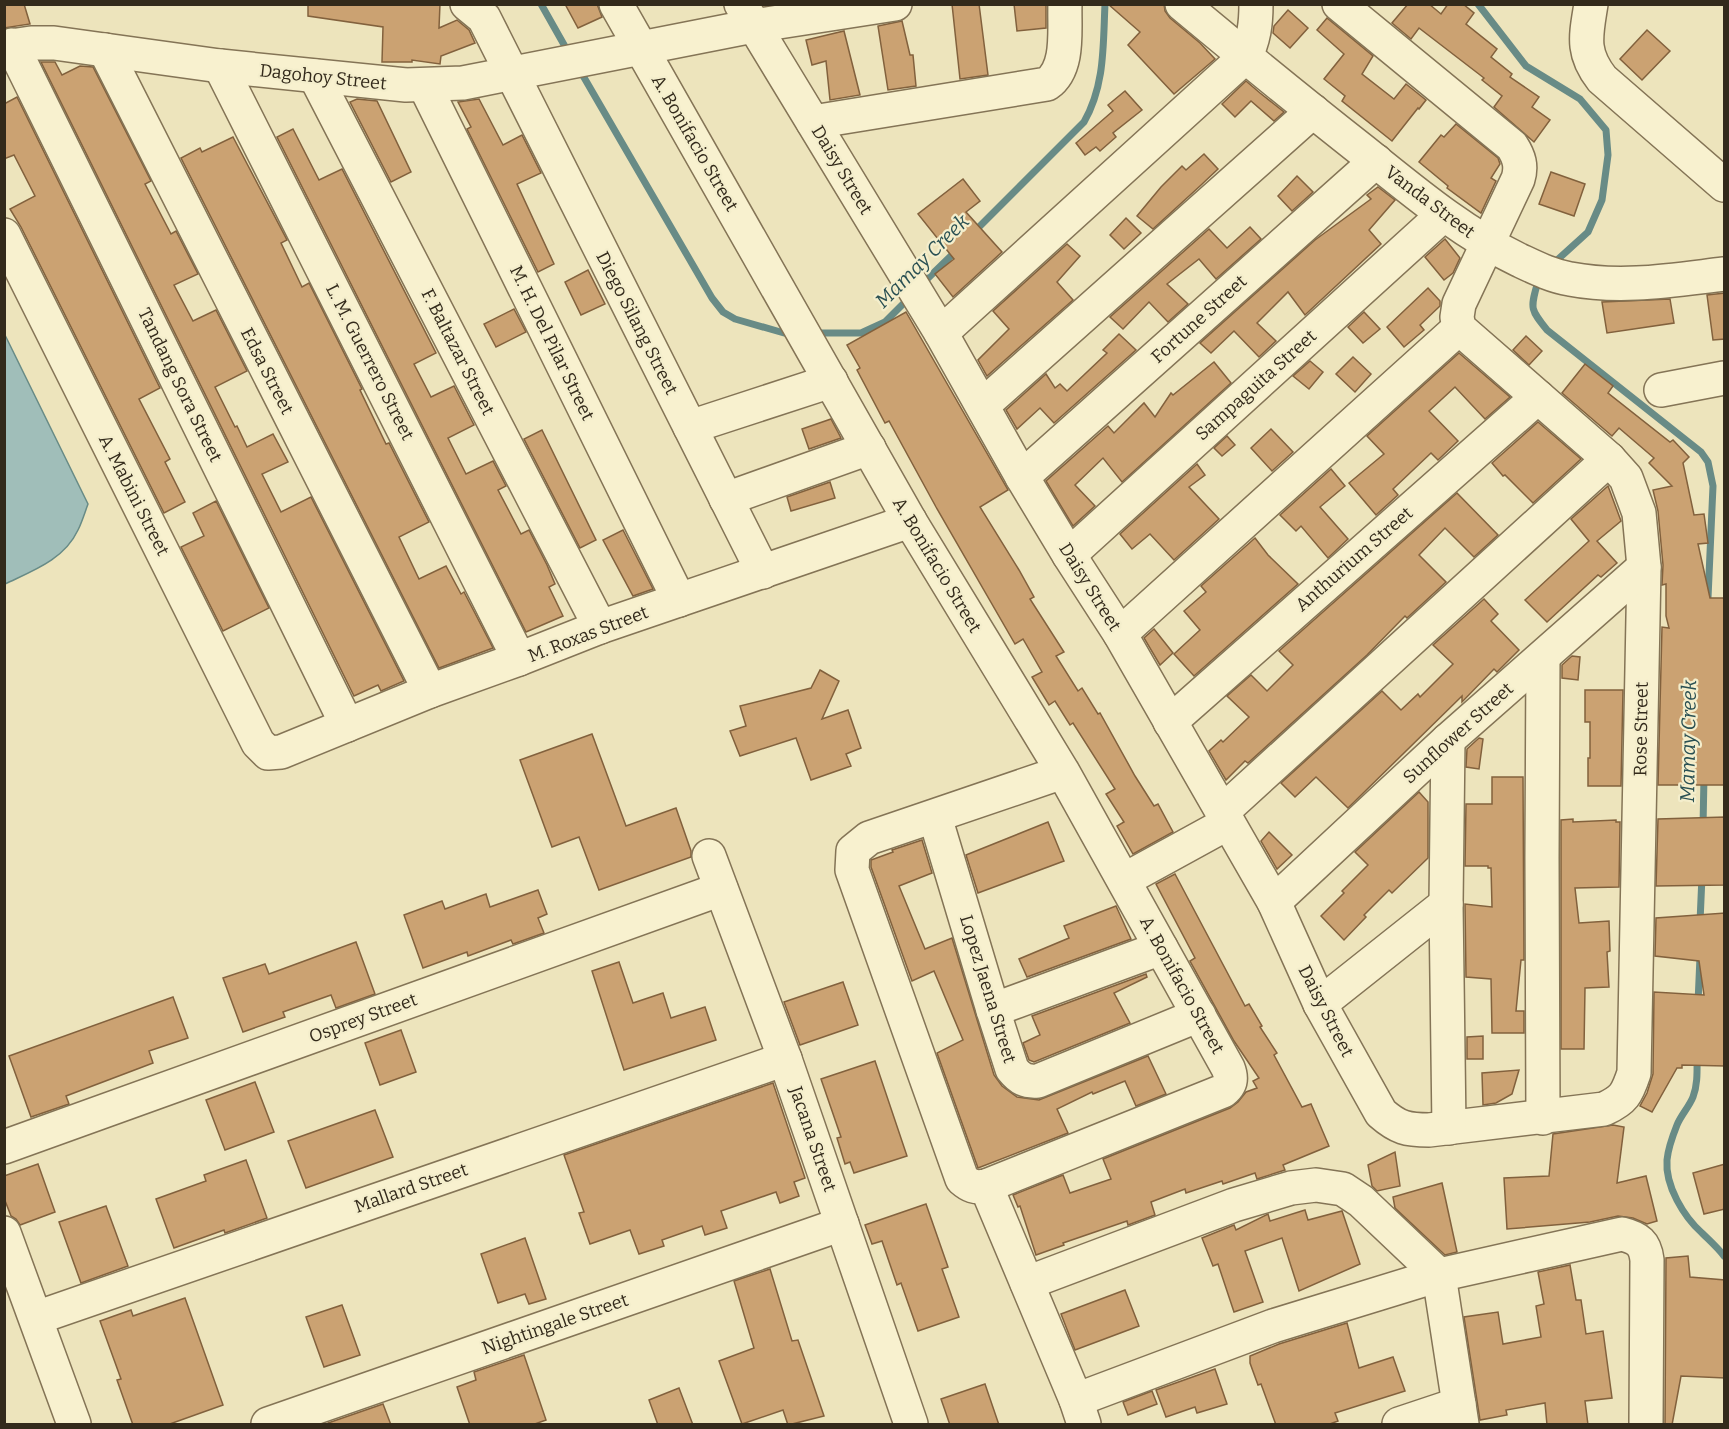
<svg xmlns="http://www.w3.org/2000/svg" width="1729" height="1429" font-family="Bitter,serif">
  <rect width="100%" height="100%" fill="#ede4bc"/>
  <path fill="#a0beb9" stroke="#688b86" stroke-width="1.5" d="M4,333L88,504C85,512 82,522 78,530C64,560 32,571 5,584Z"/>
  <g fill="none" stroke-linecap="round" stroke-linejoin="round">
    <g stroke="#688b86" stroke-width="7">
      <polyline points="541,4 567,50"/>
      <polyline points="1478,4 1526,66 1580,99 1606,130 1608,155 1602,200 1588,232 1555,262"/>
      <polyline points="582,74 712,298 723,312 735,319 784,333 791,333"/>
      <path d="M973,233L1084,122C1105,85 1103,46 1105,4"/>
      <polyline points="922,284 957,250"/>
      <path d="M1537,285C1530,309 1531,310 1547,330L1701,452L1708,462L1713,486L1708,598"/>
      <polyline points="814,333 861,333 885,322 908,299"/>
      <polyline points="1703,826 1704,777"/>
      <polyline points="1700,922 1702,876"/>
      <polyline points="1698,1003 1700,957"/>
      <path d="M1697,1056C1697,1070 1698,1084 1693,1097C1689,1107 1681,1115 1677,1125C1673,1135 1668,1149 1667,1160C1665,1186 1684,1217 1702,1233C1710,1241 1717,1247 1724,1256"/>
    </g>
  </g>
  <g fill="#cba272" stroke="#82613d" stroke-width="1.5">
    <polygon points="4,4 24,4 30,24 4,28"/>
    <polygon points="308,4 440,4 439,28 457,20 469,30 475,43 441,56 440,64 412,60 412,62 382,62 383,27 308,16"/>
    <polygon points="565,4 597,4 602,17 578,28"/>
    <polygon points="952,4 979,4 988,75 960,79"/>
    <polygon points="1014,4 1046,4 1046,28 1017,31"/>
    <polygon points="1108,4 1164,4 1165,11 1170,18 1200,43 1215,59 1174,94 1128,45 1140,32"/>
    <polygon points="1408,4 1429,4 1441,14 1448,4 1463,4 1474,13 1466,24 1497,49 1491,57 1512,74 1510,77 1539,97 1532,107 1550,120 1534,142 1494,107 1502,96 1482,80 1484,78 1419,28 1411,39 1392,23"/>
    <polygon points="1288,10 1308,28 1290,48 1273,33 1274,26"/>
    <polygon points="1327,18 1373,56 1362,74 1394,99 1406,84 1426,100 1419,109 1418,108 1392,141 1342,101 1345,96 1324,79 1344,54 1317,30"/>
    <polygon points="902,21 910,55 913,55 916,86 888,90 878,26"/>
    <polygon points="1647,30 1670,51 1642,80 1620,59"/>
    <polygon points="844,31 860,95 830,100 826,61 812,65 806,40"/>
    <polygon points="41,62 55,62 62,75 80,66 93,67 151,181 145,184 171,234 176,231 198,274 174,285 193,321 216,310 247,371 215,387 235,427 237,426 247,447 273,434 288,462 262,474 281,512 311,497 404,681 381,691 378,685 354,696"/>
    <polygon points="1246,81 1260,93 1284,112 1274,121 1251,101 1235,117 1222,104"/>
    <polygon points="1125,91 1142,110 1113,133 1116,137 1100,151 1096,147 1085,155 1076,143 1113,111 1108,105"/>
    <polygon points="17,97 160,388 139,399 170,459 165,462 185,502 164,513 21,227 10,209 35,196 14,155 4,159 4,104"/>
    <polygon points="357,99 377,101 411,172 391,182 350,102"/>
    <polygon points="479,99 503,145 522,135 541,173 517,184 554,264 538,272 467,129 471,127 458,102"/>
    <polygon points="1456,124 1498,158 1500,164 1491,178 1496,181 1481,213 1447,188 1448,186 1419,162 1441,135 1444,137"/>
    <polygon points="293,129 319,180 342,169 436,353 414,364 431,397 454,386 474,425 448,438 466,474 493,461 506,486 498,490 521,534 529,530 547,565 555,584 549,587 563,616 526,632 277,137"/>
    <polygon points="233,137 287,240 281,243 302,287 309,283 362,389 360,390 386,444 389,443 429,522 399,537 419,579 446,566 461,594 464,592 493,648 439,668 181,158 200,148 202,152"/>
    <polygon points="1204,154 1218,169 1200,186 1153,229 1137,216 1161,187 1182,166 1186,170"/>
    <polygon points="1551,172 1585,184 1574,216 1539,204"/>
    <polygon points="1297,176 1313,192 1292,211 1278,196"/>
    <polygon points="963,179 980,201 966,212 1002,252 953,297 935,274 954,259 918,214"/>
    <polygon points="1378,187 1395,200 1369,230 1381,244 1305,315 1288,292 1257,323 1276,341 1259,357 1234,331 1211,353 1200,343 1315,240 1371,199 1367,195"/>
    <polygon points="1126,218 1141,233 1124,249 1110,235"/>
    <polygon points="1250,227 1261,239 1216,279 1199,259 1167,284 1188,304 1168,322 1149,302 1123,329 1110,317 1209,229 1227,248"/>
    <polygon points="1445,239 1460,258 1453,273 1444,280 1425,257"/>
    <polygon points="1067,244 1080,256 1057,282 1073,300 987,376 978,360 1009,329 993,311"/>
    <polygon points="588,270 605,304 581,315 565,282"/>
    <polygon points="1428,288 1440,301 1440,306 1420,325 1424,330 1404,347 1387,327"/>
    <polygon points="1725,293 1725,339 1713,340 1707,295"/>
    <polygon points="1670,299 1674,323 1607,333 1602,302"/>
    <polygon points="514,309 526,332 496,347 484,324"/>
    <polygon points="906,312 1008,490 980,507 1019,570 1034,597 1030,599 1064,652 1056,656 1078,691 1082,688 1098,714 1100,713 1135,776 1154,806 1158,804 1173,832 1133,854 1117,826 1124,822 1106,794 1115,789 1073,723 1070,725 1055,701 1049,705 1032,677 1042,672 1023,639 1015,644 936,507 889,421 885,423 857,370 860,368 847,345"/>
    <polygon points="1364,312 1380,329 1363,343 1348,327"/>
    <polygon points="1119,334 1136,350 1054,423 1040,408 1017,429 1006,410 1046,374 1055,388 1060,384 1067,391 1107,353 1103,350"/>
    <polygon points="1526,336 1542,351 1529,365 1513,350"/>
    <polygon points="1459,353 1510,397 1485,419 1455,387 1429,411 1458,441 1438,460 1431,453 1393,489 1398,495 1376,515 1349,483 1384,454 1367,436"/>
    <polygon points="1353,357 1371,374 1355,392 1336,374"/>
    <polygon points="1310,361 1323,372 1309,389 1293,376"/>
    <polygon points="1214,362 1231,383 1122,482 1103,458 1075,485 1095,506 1073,526 1046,481 1108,426 1114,433 1144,403 1155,417 1171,393 1173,395"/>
    <polygon points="1585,364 1613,386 1608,393 1670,442 1673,440 1689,457 1683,463 1694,515 1704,514 1708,543 1698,544 1710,598 1725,598 1725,785 1658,785 1662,627 1669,628 1666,616 1666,584 1662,585 1663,565 1658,511 1653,490 1672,486 1649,463 1654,458 1619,428 1612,436 1562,393"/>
    <polygon points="831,419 841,438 809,449 802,429"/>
    <polygon points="1538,422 1581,459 1533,503 1505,475 1503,476 1492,463"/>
    <polygon points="1271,429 1293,452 1272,471 1251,448"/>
    <polygon points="542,430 596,540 580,548 524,439"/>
    <polygon points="1227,436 1235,445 1222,456 1214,448"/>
    <polygon points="1197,464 1205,475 1189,487 1219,519 1174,560 1150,534 1132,549 1120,534"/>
    <polygon points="1331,469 1345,486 1320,507 1348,539 1328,558 1301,526 1296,531 1280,515"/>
    <polygon points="830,482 835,498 791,511 787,497"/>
    <polygon points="1608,486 1621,521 1597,541 1617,563 1601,577 1598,575 1547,622 1525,600 1589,541 1571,519"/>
    <polygon points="1457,493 1498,535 1474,557 1445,528 1419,555 1446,582 1407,618 1405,616 1367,655 1248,763 1245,761 1226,780 1209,751 1221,740 1223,742 1249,717 1227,696 1251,675 1267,691 1293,665 1279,651"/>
    <polygon points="216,501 269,608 223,631 181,547 204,536 193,513"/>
    <polygon points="623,530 653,589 633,596 603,540"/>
    <polygon points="1255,538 1268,555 1298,584 1194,676 1174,654 1200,630 1184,611 1206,592 1201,586"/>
    <polygon points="1484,599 1498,614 1491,621 1519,650 1497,672 1494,669 1462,702 1462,696 1348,808 1316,777 1295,797 1281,783 1382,691 1401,710 1418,694 1420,697 1453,664 1433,645"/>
    <polygon points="1154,629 1173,653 1160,665 1144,638"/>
    <polygon points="1572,656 1580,657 1578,680 1562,678 1562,665"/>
    <polygon points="820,670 839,681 822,719 848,710 861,748 846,754 851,766 811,780 796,738 740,756 730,731 746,726 740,706 811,688"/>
    <polygon points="1585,690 1623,690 1621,786 1588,786 1588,758 1590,758 1590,722 1585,722"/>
    <polygon points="592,734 626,826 676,808 691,851 691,857 599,890 579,837 552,847 520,760"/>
    <polygon points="1479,738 1483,739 1479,769 1466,767 1467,749"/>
    <polygon points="1492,777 1523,777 1524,960 1521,960 1516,1011 1524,1011 1524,1033 1492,1033 1491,979 1466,977 1465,904 1492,907 1491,868 1488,868 1488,866 1465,866 1466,804 1492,804"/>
    <polygon points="1419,792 1428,802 1428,858 1392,893 1389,890 1364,915 1366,917 1344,940 1321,916 1344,893 1342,891 1368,865 1355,852"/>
    <polygon points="1725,817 1725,885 1656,886 1658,819"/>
    <polygon points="1573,819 1573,822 1616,820 1616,822 1620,822 1619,887 1575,888 1579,923 1609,921 1610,951 1607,952 1609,987 1585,988 1584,1049 1561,1049 1561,820"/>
    <polygon points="1048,822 1064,861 978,893 966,855"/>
    <polygon points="1269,832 1292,855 1277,869 1261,841"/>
    <polygon points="922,840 932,873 899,886 925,949 952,938 994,1075 1002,1086 1017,1097 1039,1100 1148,1056 1166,1094 1136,1106 1125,1081 1093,1094 1092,1092 1057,1109 1068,1133 978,1168 937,1053 963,1040 934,971 912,981 871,867 871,860 893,852 892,850"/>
    <polygon points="1175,874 1245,1006 1249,1004 1262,1026 1260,1027 1277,1053 1274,1055 1302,1107 1311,1104 1329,1146 1283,1165 1285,1170 1257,1179 1255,1173 1223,1184 1222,1181 1186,1193 1185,1189 1151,1202 1155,1215 1128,1225 1127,1221 1063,1243 1064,1245 1036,1255 1020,1206 1018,1207 1013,1195 1063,1175 1070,1193 1111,1179 1103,1159 1230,1108 1238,1102 1246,1092 1257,1088 1253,1081 1259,1078 1234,1041 1190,961 1195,958 1156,884"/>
    <polygon points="538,890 547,914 538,918 544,933 513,944 511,940 468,956 467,952 423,968 404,915 442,901 445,909 486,894 490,907"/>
    <polygon points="1116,906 1131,939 1027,977 1019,959 1069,938 1064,926"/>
    <polygon points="1725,913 1725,1066 1682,1065 1682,1068 1677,1068 1652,1112 1640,1106 1647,1093 1653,1074 1654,992 1704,995 1699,961 1655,956 1656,918"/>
    <polygon points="356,942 375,994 336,1008 331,995 283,1012 285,1017 243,1032 223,978 265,964 269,974"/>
    <polygon points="619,962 633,1003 663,993 671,1018 705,1007 716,1040 624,1070 592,971"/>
    <polygon points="1146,974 1147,977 1114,993 1130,1023 1034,1062 1029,1060 1023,1043 1040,1035 1032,1016"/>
    <polygon points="843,982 858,1025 800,1045 784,1002"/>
    <polygon points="173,997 188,1038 149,1051 153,1063 66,1096 69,1104 31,1117 9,1056"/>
    <polygon points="401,1030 416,1072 380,1085 365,1043"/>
    <polygon points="1483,1036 1483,1059 1467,1059 1467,1037"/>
    <polygon points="875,1061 907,1156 854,1173 850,1162 845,1164 837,1138 841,1137 821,1079"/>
    <polygon points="1519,1070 1512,1094 1496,1103 1483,1105 1482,1073"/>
    <polygon points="255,1082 274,1132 225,1150 206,1100"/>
    <polygon points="773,1083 805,1178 794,1182 799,1196 780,1203 776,1192 721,1211 727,1228 705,1235 702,1226 662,1240 664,1246 639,1254 630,1230 590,1244 579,1213 584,1212 564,1155"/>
    <polygon points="375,1110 393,1157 306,1188 288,1141"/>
    <polygon points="1613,1125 1624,1127 1617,1183 1646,1176 1657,1221 1647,1224 1633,1218 1618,1216 1590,1222 1507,1229 1504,1178 1549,1176 1553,1134"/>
    <polygon points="1395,1152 1400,1186 1377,1191 1372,1186 1368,1165"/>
    <polygon points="246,1160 267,1218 225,1233 224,1230 174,1248 156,1199 206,1181 204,1175"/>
    <polygon points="38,1164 55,1212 20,1225 16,1219 11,1216 4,1198 4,1176"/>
    <polygon points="1725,1164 1725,1209 1704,1214 1693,1173"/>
    <polygon points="1442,1183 1457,1252 1445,1255 1395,1208 1393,1197"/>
    <polygon points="926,1204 948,1267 942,1269 959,1317 918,1331 901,1283 897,1285 882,1241 872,1244 865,1225"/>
    <polygon points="106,1206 128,1266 81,1283 59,1222"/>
    <polygon points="1305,1210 1308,1220 1342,1211 1360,1264 1299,1291 1282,1238 1245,1251 1263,1302 1234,1312 1218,1264 1213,1266 1202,1238 1234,1225 1236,1230 1268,1214 1270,1221"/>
    <polygon points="525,1238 546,1299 529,1304 525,1294 498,1303 481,1254"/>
    <polygon points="1688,1256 1690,1277 1725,1280 1725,1378 1681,1376 1672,1425 1665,1425 1666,1258"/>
    <polygon points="1570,1265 1576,1300 1581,1300 1586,1334 1603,1331 1612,1398 1585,1401 1588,1425 1547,1425 1545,1403 1506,1410 1507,1415 1480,1420 1464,1317 1498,1312 1503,1344 1541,1337 1536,1306 1544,1304 1538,1272"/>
    <polygon points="770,1269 792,1341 798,1340 824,1416 788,1425 783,1410 742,1424 719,1361 754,1348 734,1281"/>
    <polygon points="1125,1290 1139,1326 1075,1350 1061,1314"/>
    <polygon points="185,1298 223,1405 167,1425 133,1425 117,1380 121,1379 100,1321 131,1310 133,1316"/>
    <polygon points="342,1305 360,1355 324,1367 306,1317"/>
    <polygon points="1347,1323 1359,1368 1393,1357 1405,1391 1335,1413 1338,1421 1327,1425 1276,1425 1261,1384 1258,1385 1250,1363 1250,1356 1279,1344"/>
    <polygon points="524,1355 546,1420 532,1425 470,1425 457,1387 476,1380 474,1372"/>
    <polygon points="1215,1369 1227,1404 1197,1413 1195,1407 1166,1417 1156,1390"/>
    <polygon points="985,1384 999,1425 950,1425 941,1399"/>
    <polygon points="679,1388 693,1425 658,1425 649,1400"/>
    <polygon points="1152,1391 1157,1404 1128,1415 1123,1402"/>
    <polygon points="383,1404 391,1425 328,1425 328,1423"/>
  </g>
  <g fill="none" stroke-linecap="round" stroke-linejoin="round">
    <defs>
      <g id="minor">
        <polyline points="467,4 484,18 763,572"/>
        <path d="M616,4L910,521L1063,772L1228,1068C1232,1078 1232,1084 1223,1091L986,1186C975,1188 970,1186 962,1179L852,870L853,851L869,838L1063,772"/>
        <path d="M741,4L941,333L1022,477L1069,555L1120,634L1274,902L1320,1004L1381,1113C1398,1128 1407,1130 1429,1130L1604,1109C1624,1100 1627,1094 1634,1073L1644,567L1639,513L1626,478L1609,459L1459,328L1457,317L1459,304L1518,179C1522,166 1519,157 1512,146L1339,4"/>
        <path d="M1182,4C1242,54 1302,103 1363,151C1413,191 1461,232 1519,260C1536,268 1552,276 1570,279C1622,289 1673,280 1724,274"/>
        <path d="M1591,4C1586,36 1581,52 1602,79L1724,185"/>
        <polyline points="12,45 347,725"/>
        <polyline points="4,47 31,43 54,43 220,66 406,85 463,83 753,26 895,4"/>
        <polyline points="105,50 430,691"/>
        <polyline points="220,66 519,659"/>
        <polyline points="315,76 600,627"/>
        <polyline points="425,86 679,600"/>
        <path d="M813,122L1047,84C1070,68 1064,29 1065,4"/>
        <polyline points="4,235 258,743 268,753 281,752 430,691 519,659 600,627 910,521"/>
        <path d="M941,333L1245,57C1254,40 1256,24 1256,4"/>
        <polyline points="1661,390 1724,378"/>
        <polyline points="983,405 1313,111"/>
        <polyline points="690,427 831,381"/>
        <polyline points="1022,477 1376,161"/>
        <polyline points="726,499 869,448"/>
        <polyline points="1069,555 1443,215"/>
        <polyline points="1120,634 1459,328"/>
        <polyline points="1543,657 1542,858 1543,1118"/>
        <polyline points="1170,722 1538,397"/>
        <polyline points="1448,740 1446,904 1449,1128"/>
        <polyline points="1222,812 1609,459"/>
        <path d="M935,817L993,1010L1012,1069C1020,1079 1026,1082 1038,1081L1199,1015"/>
        <polyline points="709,856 785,1059 911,1424"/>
        <polyline points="1124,880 1228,823"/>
        <polyline points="1274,902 1448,740 1644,567"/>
        <polyline points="1320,1004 1446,904"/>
        <polyline points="993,1010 1161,948"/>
        <polyline points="4,1147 721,889"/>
        <polyline points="986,1186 1076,1400 1084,1424"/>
        <polyline points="4,1233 74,1424"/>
        <polyline points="1439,1275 1462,1424"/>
        <polyline points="1027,1283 1234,1205 1291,1188 1316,1185 1343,1189 1361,1201 1439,1275"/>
        <polyline points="36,1318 785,1059"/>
        <path d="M1076,1400L1273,1326L1439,1275L1622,1234C1638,1238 1645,1243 1647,1260L1646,1424"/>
        <polyline points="268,1424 842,1224"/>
        <polyline points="1399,1424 1459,1404"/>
      </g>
    </defs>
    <use href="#minor" stroke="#847456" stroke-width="36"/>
    <use href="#minor" stroke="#f8f1cf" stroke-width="33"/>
  </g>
  <g text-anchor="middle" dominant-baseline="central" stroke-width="4.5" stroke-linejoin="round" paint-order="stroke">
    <g font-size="18" fill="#332a1b" stroke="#f4eecc">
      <text transform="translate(323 77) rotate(6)">Dagohoy Street</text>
      <text transform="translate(695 143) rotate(60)">A. Bonifacio Street</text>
      <text transform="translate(842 170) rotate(59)">Daisy Street</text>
      <text transform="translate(1430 202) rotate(37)">Vanda Street</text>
      <text transform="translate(1199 319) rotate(-42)">Fortune Street</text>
      <text transform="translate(637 323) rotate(63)">Diego Silang Street</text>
      <text transform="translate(552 343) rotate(64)">M. H. Del Pilar Street</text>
      <text transform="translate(458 352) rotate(63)">F. Baltazar Street</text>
      <text transform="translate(370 362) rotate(63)">L. M. Guerrero Street</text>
      <text transform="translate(267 371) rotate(63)">Edsa Street</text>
      <text transform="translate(180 385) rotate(64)">Tandang Sora Street</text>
      <text transform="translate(1256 385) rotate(-42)">Sampaguita Street</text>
      <text transform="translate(134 495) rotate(63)">A. Mabini Street</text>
      <text transform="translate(1354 559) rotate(-41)">Anthurium Street</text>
      <text transform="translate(937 565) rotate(59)">A. Bonifacio Street</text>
      <text transform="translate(1090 587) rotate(58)">Daisy Street</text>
      <text transform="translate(588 634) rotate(-21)">M. Roxas Street</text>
      <text transform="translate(1641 729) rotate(-89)">Rose Street</text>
      <text transform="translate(1458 733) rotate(-42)">Sunflower Street</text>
      <text transform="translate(1182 985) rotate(61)">A. Bonifacio Street</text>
      <text transform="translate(988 989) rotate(73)">Lopez Jaena Street</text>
      <text transform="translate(1326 1011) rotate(63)">Daisy Street</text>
      <text transform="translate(363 1018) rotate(-20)">Osprey Street</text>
      <text transform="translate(813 1139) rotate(71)">Jacana Street</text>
      <text transform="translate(411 1188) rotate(-19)">Mallard Street</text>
      <text transform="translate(555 1324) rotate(-19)">Nightingale Street</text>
    </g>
    <g font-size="20" font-style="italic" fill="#2a5053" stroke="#f4eecc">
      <text transform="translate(922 261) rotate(-45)">Mamay Creek</text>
      <text transform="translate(1688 741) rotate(-89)">Mamay Creek</text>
    </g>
  </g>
  <rect width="1729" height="1429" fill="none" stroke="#332a1b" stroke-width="12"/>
</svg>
